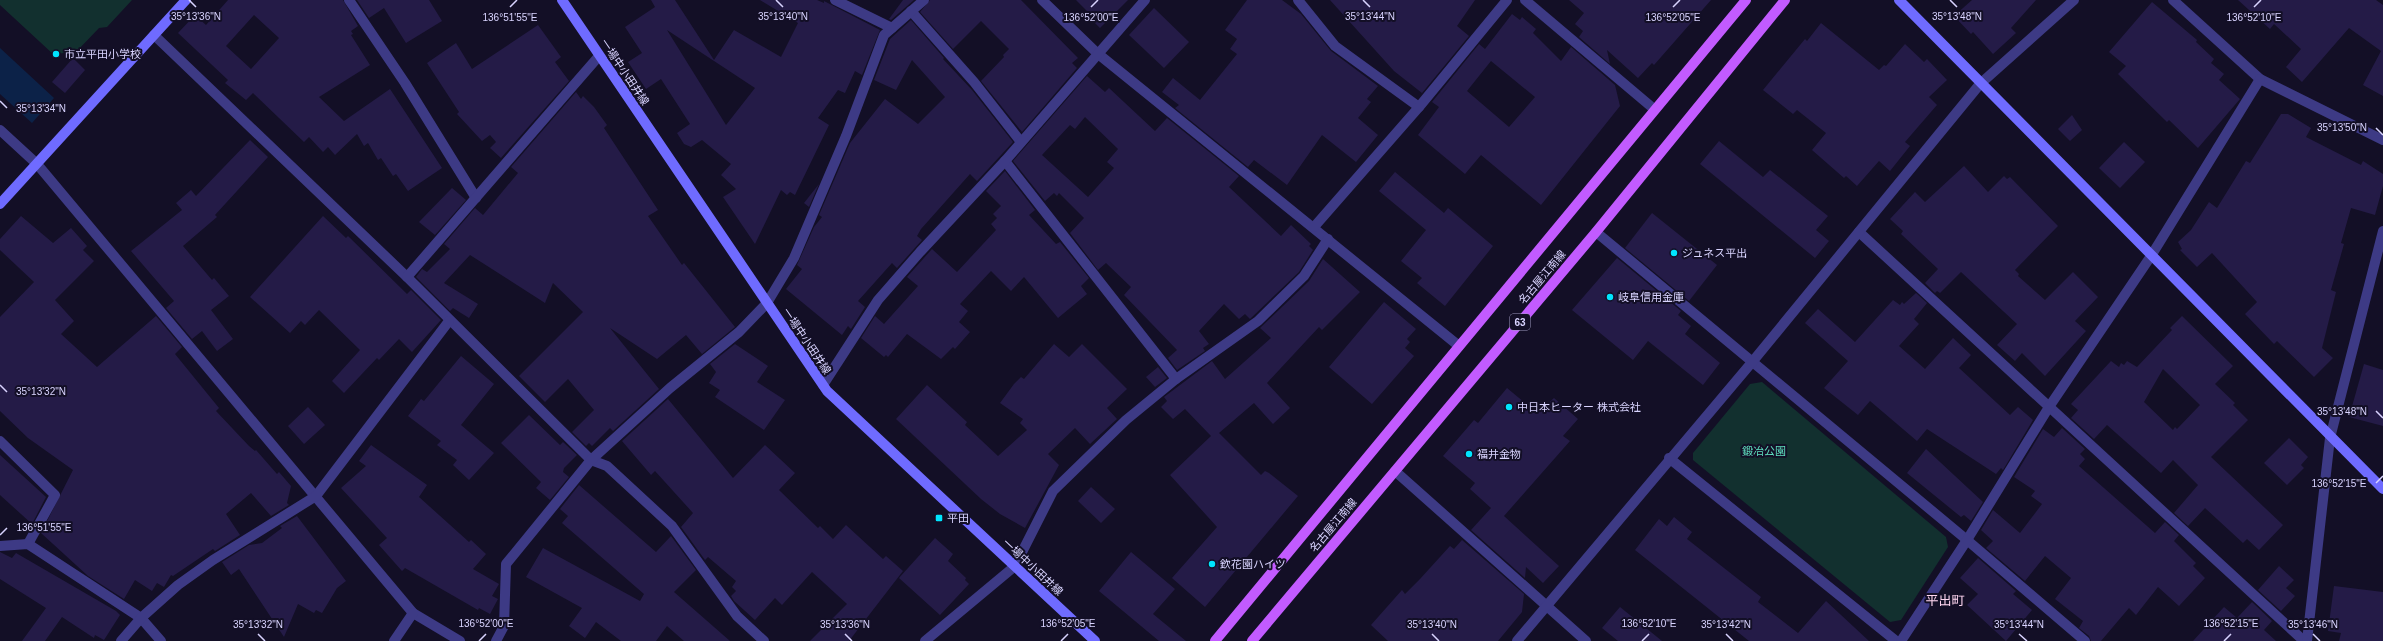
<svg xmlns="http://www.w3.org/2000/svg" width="2383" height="641" font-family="Arial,'Noto Sans JP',sans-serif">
  <rect width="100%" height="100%" fill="#130f26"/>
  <g fill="#12302f">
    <polygon points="0,0 132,0 107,27 99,28 76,52 53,54 0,5"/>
    <polygon points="1762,382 1946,537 1948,547 1901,620 1890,622 1693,460 1693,453 1750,384"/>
  </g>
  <polygon fill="#0c2248" points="0,48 54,98 32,123 0,94"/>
  <g fill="#241b47" fill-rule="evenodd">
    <path d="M228,0H343L358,26L351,31L353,34L351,35L370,65L319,97L344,121L390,89L442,168L408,191L396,174L393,176L381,158L378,160L368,143L364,146L357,134L335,155L328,147L323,152L309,137L304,142L253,93L246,100L225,83L228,80L178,33L195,15L206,25ZM254,15L279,38L251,69L226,46Z"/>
    <polygon points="357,0 429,0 442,21 406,43 384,8 369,18"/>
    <path d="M651,0H675L714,60L734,30L781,57L798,23L760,0H817L824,3V1L880,30L862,75L855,71L845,93L838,90L818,118L829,125L795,195L790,192L787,195L781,190L755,244L723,197L736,189L721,175L731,164L702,140L691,147L684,144L677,133L690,124L661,79L646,89L628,62L642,53L625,27L655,7ZM667,30L755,88L726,125Z"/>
    <polygon points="903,0 914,0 891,20 889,19"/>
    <polygon points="930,0 1021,0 1078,58 1072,63 1077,68 1022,132 981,81 1004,57 1003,55 1009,49 981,21 953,49 920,12"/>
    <polygon points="1076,0 1128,0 1100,28 1085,13 1087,11"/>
    <polygon points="1247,0 1282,0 1301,14 1331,51 1378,86 1367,99 1371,102 1358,118 1378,135 1356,162 1322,135 1287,185 1254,160 1248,167 1175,108 1179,105 1162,92 1173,78 1200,100 1237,54 1230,49 1237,39 1225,30"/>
    <polygon points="1330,0 1475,0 1457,26 1469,36 1422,93 1394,71"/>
    <polygon points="1569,0 1711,0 1654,65 1652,63 1638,78 1607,50 1610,64 1579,37 1583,31 1575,24 1584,13"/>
    <polygon points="1972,0 2036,0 2011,28 2016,33 1993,54 1973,32 1971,34 1954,16"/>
    <polygon points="2238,0 2376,0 2383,5 2383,96 2363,85 2381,51 2349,28 2302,82 2286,67 2301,49 2274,24 2270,29"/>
    <polygon points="2152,2 2197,40 2196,42 2214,59 2211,63 2224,74 2219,80 2240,99 2198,148 2169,120 2167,122 2118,74 2126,66 2109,52"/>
    <polygon points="1154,8 1189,42 1164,68 1129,35"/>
    <path d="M1512,14L1520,20L1522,17L1536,29L1533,33L1561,61L1571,47L1615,85L1620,106L1541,205L1481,155L1465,174L1418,135L1439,107L1432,102L1479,44L1485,49ZM1491,61L1535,97L1509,127L1467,91Z"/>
    <polygon points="911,20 944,58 943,59 972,90 1013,142 977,181 970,174 921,229 917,236 922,240 897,268 892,263 858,301 865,307 851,329 848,326 842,335 786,289 802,269 797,265 814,227 822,217 819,215 850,143 885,99 918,124 945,97 912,60 896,90 874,80 890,39"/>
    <polygon points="1821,23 1879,70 1884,65 1886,66 1905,44 1924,62 1927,59 1947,80 1929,97 1937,105 1905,142 1910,146 1890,171 1879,161 1857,186 1846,176 1844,178 1812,150 1826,133 1797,110 1793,114 1763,90 1805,39 1807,41"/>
    <polygon points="538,25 561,57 555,62 569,81 501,158 490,148 496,142 490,135 482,141 457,114 459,112 427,63 456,43 472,69"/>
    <polygon points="73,58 85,70 65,93 52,82"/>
    <path d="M1087,76L1105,92L1109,88L1155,131L1167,118L1239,176L1229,187L1281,236L1291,225L1311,244L1309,246L1313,250L1299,272L1250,319L1245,314L1239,319L1224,304L1199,331L1209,344L1203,348L1205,351L1177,370L1168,358L1177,350L1124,295L1131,287L1106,263L1098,270L1070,233L1084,218L1059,193L1057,196L1054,193L1045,201L1013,161ZM1085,117L1118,149L1107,162L1114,168L1088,197L1042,155L1070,125L1075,129Z"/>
    <polygon points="576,92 581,99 583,96 594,107 607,125 604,128 658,210 648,216 682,265 684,263 735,327 702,354 686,335 657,359 610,328 659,389 613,431 610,428 592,446 589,443 586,446 572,432 594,410 568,379 545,402 519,376 583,312 553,283 545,303 470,255 444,283 478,304 469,318 453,308 450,311 416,277 422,269 427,272 450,249 444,244 475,208 483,215 518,173 511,167"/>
    <polygon points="2281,114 2288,114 2311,128 2306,137 2361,165 2363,161 2383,174 2383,186 2375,215 2351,208 2341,243 2344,244 2331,290 2336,292 2322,348 2333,358 2314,377 2277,341 2274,344 2245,314 2257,302 2212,253 2197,267 2180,250 2182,249 2178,242 2191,230 2209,202 2217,208 2246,161 2250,163"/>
    <polygon points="2072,115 2082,130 2070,141 2058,129"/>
    <polygon points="250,140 268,157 215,215 217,217 183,246 212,280 214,278 229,296 211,310 233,339 217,351 202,331 192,339 166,308 174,301 131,251 182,210 176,203 191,190 196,196"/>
    <polygon points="1719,141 1763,177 1770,170 1828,216 1816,230 1829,241 1815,258 1700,164"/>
    <polygon points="2124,142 2145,162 2120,188 2099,168"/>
    <polygon points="1964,166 1988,192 2004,176 2007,179 2010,177 2058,226 2015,270 2019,274 2018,276 2045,300 2073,272 2098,297 2075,321 2086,331 2045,376 2022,353 2015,361 1997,345 2017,324 1961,272 1940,293 1937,291 1935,293 1925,283 1938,269 1901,234 1903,231 1890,219 1915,192 1925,202"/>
    <polygon points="1005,171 1035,210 1029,215 1056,244 1060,242 1089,278 1081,286 1087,294 1058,318 1024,277 1011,291 991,271 960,304 968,311 959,322 970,332 955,349 953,347 941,359 907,334 888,357 886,355 884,357 861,338 875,316 884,324 918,286 907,277 932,249 957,272 996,230 991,224 997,218 993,214 1001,206 986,191"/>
    <polygon points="1395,172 1444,213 1448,208 1493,246 1445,306 1417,283 1422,278 1401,261 1426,230 1379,191"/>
    <polygon points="819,184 809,207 804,203"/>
    <polygon points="452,188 466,200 435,235 419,222"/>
    <polygon points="1652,213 1717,265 1689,301 1625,248"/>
    <polygon points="21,216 53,243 71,228 87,246 83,250 94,261 55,300 74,321 61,334 97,367 156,316 182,347 175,354 219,408 216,411 249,446 255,451 256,450 277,474 279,472 291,486 287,503 289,505 271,516 251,493 226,514 240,535 215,551 213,549 173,576 171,575 164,587 157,583 152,591 135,580 124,599 88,576 41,533 73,470 28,438 0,411 0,317 34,282 0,250 0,239"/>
    <polygon points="323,216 346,238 348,236 407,294 411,290 441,320 412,352 399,339 379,360 377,358 344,393 332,381 360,350 319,310 305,325 301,321 290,333 250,297"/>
    <polygon points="1617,258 1681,311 1678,315 1691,326 1685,334 1720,363 1703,385 1648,341 1633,360 1572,310"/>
    <polygon points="1323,259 1360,292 1322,330 1319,327 1267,383 1290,408 1273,424 1254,403 1219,433 1261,475 1265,471 1269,473 1298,496 1205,607 1172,578 1217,527 1170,475 1211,436 1185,409 1173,419 1161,407 1167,401 1164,397 1212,361 1225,379 1271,338 1260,328 1309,281"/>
    <polygon points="1916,293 1927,303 1914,319 1919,324 1899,346 1925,369 1953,338 1971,355 1959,368 2010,415 2018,407 2033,420 2003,470 2001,468 1996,474 1927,429 1917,441 1870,401 1858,415 1824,388 1848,361 1805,323 1818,309 1855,342 1893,300 1900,305 1902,302 1904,304"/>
    <polygon points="1384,302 1416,329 1407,339 1410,342 1405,348 1414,356 1372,404 1329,367"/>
    <path d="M2182,316L2233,366L2215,384L2235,403L2233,405L2248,420L2211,457L2283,525L2259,550L2247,539L2243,543L2205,508L2188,526L2174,513L2198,485L2173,460L2161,473L2107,425L2094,439L2071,418L2078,410L2071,404L2111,361L2119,367L2121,363L2124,365L2127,361L2137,367L2172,330L2170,328ZM2163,369L2200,405L2177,429L2175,427L2173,430L2144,402Z"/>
    <polygon points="735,344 768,366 757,382 785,400 764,430 715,397 720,390 709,383 716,372 710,364"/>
    <polygon points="1054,344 1069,357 1082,344 1127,389 1107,408 1117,419 1090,444 1075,428 1048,454 1059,465 1025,528 1000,514 981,499 896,419 927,385 967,422 965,425 998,456 1027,430 1020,423 1023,419 1000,403 1014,384 1021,377 1024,379"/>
    <polygon points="461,356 494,384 461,425 494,453 469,480 453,465 457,460 437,445 441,441 408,416 421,399 424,401"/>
    <polygon points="2364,364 2383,370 2383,426 2349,417"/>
    <polygon points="1158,367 1167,378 1155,387 1146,377"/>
    <polygon points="1507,388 1537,413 1554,398 1578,419 1563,436 1570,441 1504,516 1559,566 1543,583 1526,567 1525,578 1471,530 1491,508 1470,489 1475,483 1443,456 1474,420 1478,423"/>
    <polygon points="668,399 733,478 765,445 795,473 779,490 818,528 820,526 833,539 846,525 883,559 886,556 903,571 849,641 810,641 847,604 812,572 782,605 775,598 755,620 734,601 731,596 736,591 732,587 736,581 708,557 705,560 681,527 693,513 655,471 651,475 622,441"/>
    <polygon points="308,407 325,425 304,444 288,426"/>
    <polygon points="529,415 560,445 563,442 577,455 564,468 563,472 569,477 550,500 536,488 541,482 501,443"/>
    <polygon points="2062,428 2085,449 2080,454 2085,459 2079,466 2155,533 2165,522 2179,535 2174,541 2196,563 2193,566 2205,578 2179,606 2158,587 2136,615 2129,608 2101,641 2091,641 2089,636 2079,628 2083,621 2055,599 2071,578 2045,556 2025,581 1986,548 1993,541 1981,530 1993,510 2020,533 2042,504 2031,496 2035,491 2014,477 2043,429 2054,437"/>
    <polygon points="2289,438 2308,457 2301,465 2304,468 2287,485 2264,463"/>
    <polygon points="371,445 427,485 419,497 469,542 471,540 486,554 473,569 499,584 492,596 498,599 490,614 479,608 478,610 405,568 402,571 379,545 387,538 341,488 366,466 359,461"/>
    <polygon points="1926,449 1983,502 1971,521 1964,515 1961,517 1907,473"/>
    <polygon points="0,455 46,497 32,524 0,495"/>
    <polygon points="579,485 656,552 671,536 696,570 674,592 730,641 684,641 667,626 656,641 621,641 596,622 585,638 569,626 582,608 526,577 543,548 640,601 644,594 562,523 568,516 560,509"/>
    <polygon points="1091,487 1115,509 1101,523 1078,501"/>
    <polygon points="297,516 346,581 337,588 322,613 316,610 314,613 298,604 284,637 239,569 231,575 222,562 249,545 262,543 282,528 280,526"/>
    <polygon points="1674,517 1692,532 1687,539 1761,597 1758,602 1798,633 1826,601 1869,641 1749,641 1635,550 1659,519 1667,526"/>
    <polygon points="935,538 953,554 948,561 966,578 965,580 969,584 940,615 899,578"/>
    <polygon points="1462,540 1524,594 1522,612 1498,641 1388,641 1371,625 1402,590 1405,594 1420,579 1450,546 1454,549"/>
    <polygon points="0,552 12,558 16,553 116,611 120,615 104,640 95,635 94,638 62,617 45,641 22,641 46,608 0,579"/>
    <polygon points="1131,552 1175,589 1153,614 1186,641 1159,641 1099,591"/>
    <polygon points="1978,558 2016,591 2013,594 2032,610 2006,641 1967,605 1978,594 1960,578"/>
    <polygon points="2279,566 2294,580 2286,588 2295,596 2281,611 2258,590"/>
    <polygon points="2334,586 2383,592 2383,641 2339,641 2341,633 2328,631"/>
    <polygon points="2252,602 2272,621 2264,630 2276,641 2193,641 2224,607 2237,618"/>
    <polygon points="1620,607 1662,641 1618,641 1602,628"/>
  </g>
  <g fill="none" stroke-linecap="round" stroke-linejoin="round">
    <g stroke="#3d3a85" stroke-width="10">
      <polyline points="349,0 405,83 476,198"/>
      <polyline points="835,0 892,28"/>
      <polyline points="1042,0 1097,53 1459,346"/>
      <polyline points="1298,0 1335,46 1419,107"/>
      <polyline points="1525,0 1654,109"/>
      <polyline points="2173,0 2260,79 2383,140"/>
      <polyline points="911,11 974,82 1021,142"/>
      <polyline points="154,35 407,277 591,460 607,466 672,526 737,616 764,641"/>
      <polyline points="0,130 37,164 413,613 460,641"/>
      <polyline points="1005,161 1176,379"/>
      <polyline points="1314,227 1419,107 1507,0"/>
      <polyline points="1596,232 1967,540 2085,641"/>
      <polyline points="1859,232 2304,641"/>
      <polyline points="407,277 599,56"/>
      <polyline points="823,385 878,300 920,252 1005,161 1145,0"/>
      <polyline points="0,441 55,495 28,544"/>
      <polyline points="1669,458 1896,641"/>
      <polyline points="1395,471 1586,641"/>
      <polyline points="0,546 28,544 141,618 161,641"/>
      <polyline points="121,641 141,618 178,585 213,560 316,496 449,321"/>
      <polyline points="394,641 413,613"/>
      <polyline points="496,641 504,626 506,564 591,460 670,388 739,332 767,303 794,258 846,136 884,35 924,0"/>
      <polyline points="925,641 1015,566 1053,491 1126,420 1176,379 1258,321 1304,276 1328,239"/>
      <polyline points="1517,641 1753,361 1980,84 2074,0"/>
      <polyline points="1901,641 1967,540 2049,407 2151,256 2260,79"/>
      <polyline points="2307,641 2330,438 2383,231"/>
    </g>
    <g stroke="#6f6bff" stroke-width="10">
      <polyline points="562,0 827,391 1095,641"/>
      <polyline points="1899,0 2383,489"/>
      <polyline points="0,204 186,0"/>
    </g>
    <g stroke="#c25bff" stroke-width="10">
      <polyline points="1215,641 1746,0"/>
      <polyline points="1252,641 1596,232 1785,0"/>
    </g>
  </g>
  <path fill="none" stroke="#d9d4ff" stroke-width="1.5" d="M189,0L196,7M776,0L783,7M1363,0L1370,7M1950,0L1957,7M510,7L517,0M1091,7L1098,0M1673,7L1680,0M2254,7L2261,0M0,101L7,108M2376,128L2383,135M0,385L7,392M2376,411L2383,418M2376,483L2383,476M0,535L7,528M258,634L265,641M845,634L852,641M1432,634L1439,641M1726,634L1733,641M2019,634L2027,641M2313,634L2320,641M479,641L486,634M1061,641L1068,634M1642,641L1649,634M2224,641L2231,634"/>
  <g fill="#00e5ff" stroke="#130f26" stroke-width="1.5">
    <circle cx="56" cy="54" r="4"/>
    <circle cx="1674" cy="253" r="4"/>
    <circle cx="1610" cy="297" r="4"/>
    <circle cx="1509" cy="407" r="4"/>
    <circle cx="1469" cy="454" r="4"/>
    <rect x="935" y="514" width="8" height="8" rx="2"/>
    <circle cx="1212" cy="564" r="4"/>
  </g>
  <g text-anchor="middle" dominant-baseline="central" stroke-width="4" stroke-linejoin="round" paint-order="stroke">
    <rect fill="#130f26" stroke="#9e99be" stroke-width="1" x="1510" y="314" width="20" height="16" rx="3"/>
    <g font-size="10" font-weight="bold" fill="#d9d4ff">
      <text x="1520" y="322">63</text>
    </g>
    <g font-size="11" fill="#d9d4ff" stroke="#130f26" text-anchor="start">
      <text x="64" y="54">市立平田小学校</text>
      <text x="1682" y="253">ジュネス平出</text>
      <text x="1618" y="297">岐阜信用金庫</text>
      <text x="1517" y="407">中日本ヒーター 株式会社</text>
      <text x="1477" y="454">福井金物</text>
      <text x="947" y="518">平田</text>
      <text x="1220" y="564">欽花園ハイツ</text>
    </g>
    <g font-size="11" fill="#d9d4ff" stroke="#130f26">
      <text transform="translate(625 72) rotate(56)">一場中小田井線</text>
      <text transform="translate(1542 277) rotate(-50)">名古屋江南線</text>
      <text transform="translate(807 341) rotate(56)">一場中小田井線</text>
      <text transform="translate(1333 525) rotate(-50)">名古屋江南線</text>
      <text transform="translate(1033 567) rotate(43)">一場中小田井線</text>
    </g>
    <g font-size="11" fill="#5fe0c0" stroke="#130f26">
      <text x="1764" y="451">鍛冶公園</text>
    </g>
    <g font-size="13" fill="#ffd6f0" stroke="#130f26">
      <text x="1945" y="600">平出町</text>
    </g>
  </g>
  <g font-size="10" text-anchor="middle" fill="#d9d4ff" stroke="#130f26" stroke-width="4" stroke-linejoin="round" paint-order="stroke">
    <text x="196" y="20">35°13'36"N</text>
    <text x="783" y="20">35°13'40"N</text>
    <text x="1370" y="20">35°13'44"N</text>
    <text x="1957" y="20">35°13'48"N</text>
    <text x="510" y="21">136°51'55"E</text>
    <text x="1091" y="21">136°52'00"E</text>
    <text x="1673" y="21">136°52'05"E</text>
    <text x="2254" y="21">136°52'10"E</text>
    <text x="41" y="112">35°13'34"N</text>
    <text x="2342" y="131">35°13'50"N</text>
    <text x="41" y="395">35°13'32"N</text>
    <text x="2342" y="415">35°13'48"N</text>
    <text x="2339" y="487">136°52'15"E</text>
    <text x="44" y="531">136°51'55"E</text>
    <text x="486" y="627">136°52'00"E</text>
    <text x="1068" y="627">136°52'05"E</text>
    <text x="1649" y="627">136°52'10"E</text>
    <text x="2231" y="627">136°52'15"E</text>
    <text x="258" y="628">35°13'32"N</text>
    <text x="845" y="628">35°13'36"N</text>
    <text x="1432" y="628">35°13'40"N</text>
    <text x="1726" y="628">35°13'42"N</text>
    <text x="2019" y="628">35°13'44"N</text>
    <text x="2313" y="628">35°13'46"N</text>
  </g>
</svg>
